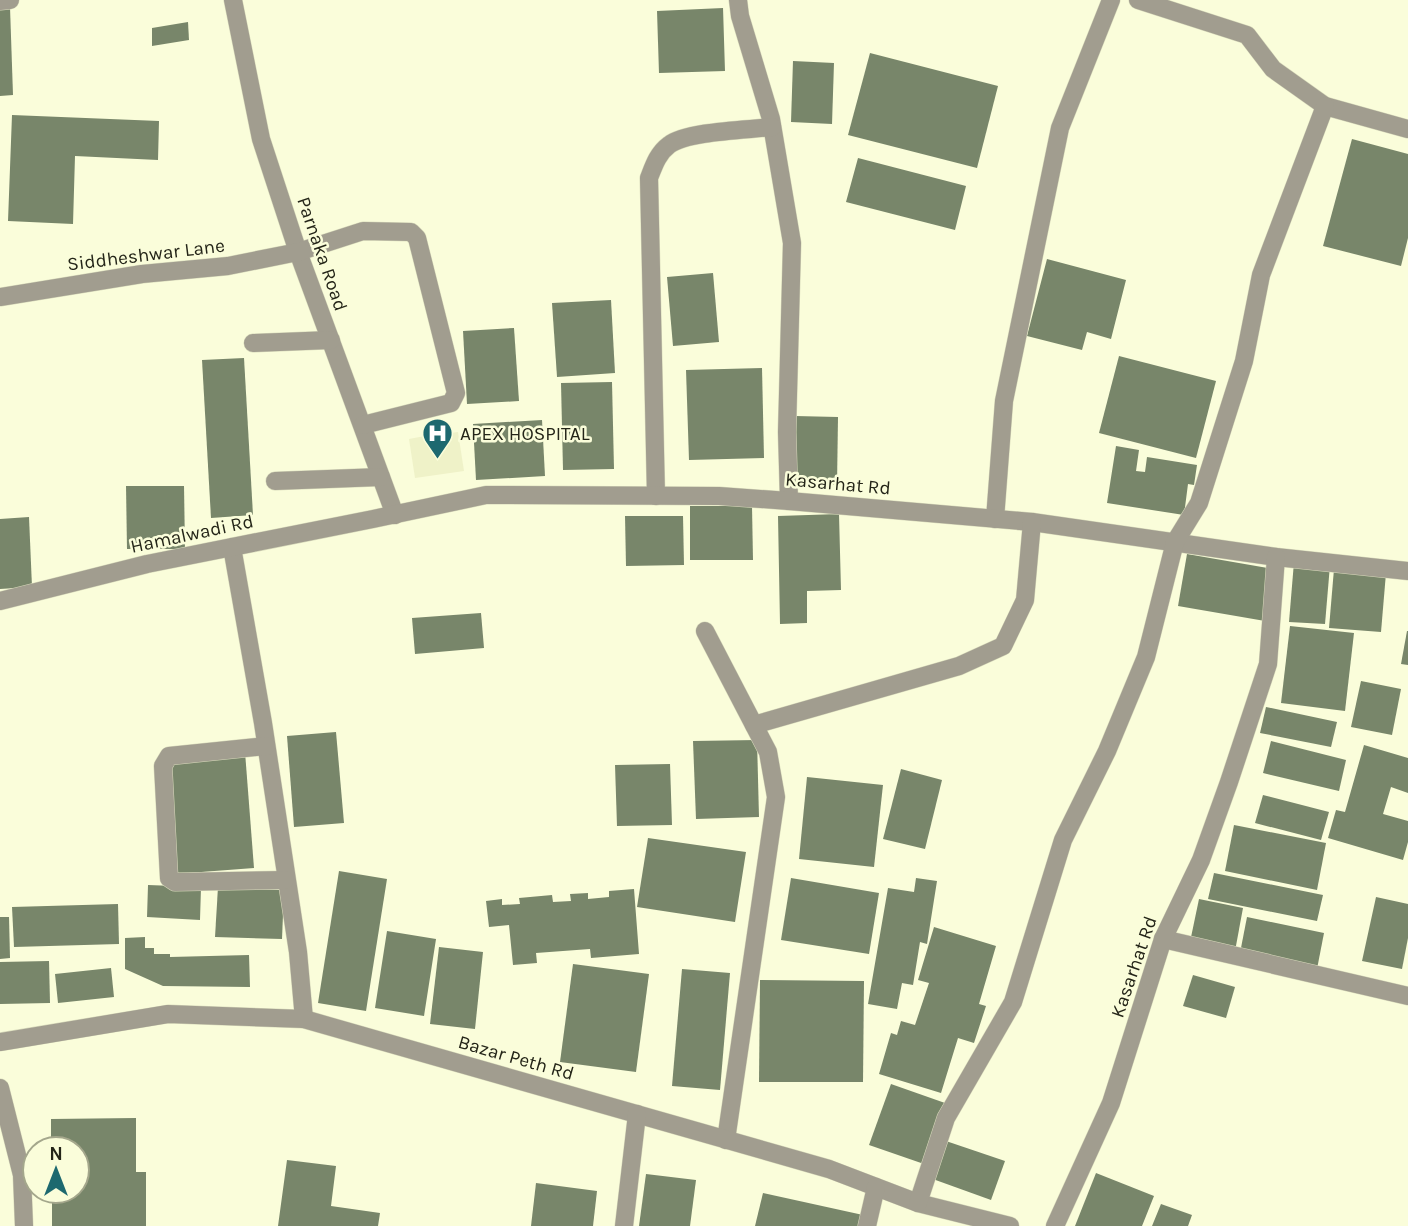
<svg xmlns="http://www.w3.org/2000/svg" width="1408" height="1226" font-family="Karla,sans-serif">
  <rect width="100%" height="100%" fill="#fafdda"/>
  <polygon fill="#eff2c8" points="458,432 464,471 415,478 409,439 430,435 432,449 439,447 437,435"/>
  <g fill="#78866a">
    <polygon points="0,7 10,7 13,95 0,96"/>
    <polygon points="723,8 725,71 659,73 657,11"/>
    <polygon points="188,22 189,40 152,46 152,28"/>
    <polygon points="870,53 998,86 977,168 848,135"/>
    <polygon points="793,61 834,63 832,124 791,122"/>
    <polygon points="12,115 159,121 158,160 75,156 73,224 8,221"/>
    <polygon points="1352,139 1408,154 1408,238 1401,266 1323,246"/>
    <polygon points="858,158 966,186 955,230 846,202"/>
    <polygon points="1047,259 1126,280 1111,339 1087,332 1082,350 1027,336"/>
    <polygon points="713,273 719,342 673,346 667,277"/>
    <polygon points="611,300 615,373 557,377 552,303"/>
    <polygon points="514,328 519,401 467,404 463,331"/>
    <polygon points="1119,356 1216,381 1196,458 1099,433"/>
    <polygon points="244,358 253,515 211,518 202,360"/>
    <polygon points="762,368 764,458 689,460 686,370"/>
    <polygon points="612,382 614,469 563,470 561,383"/>
    <polygon points="795,416 838,417 837,485 795,485"/>
    <polygon points="542,420 545,476 476,480 473,424"/>
    <polygon points="1116,446 1139,450 1136,471 1145,472 1147,457 1197,465 1194,485 1188,484 1184,515 1107,503"/>
    <polygon points="126,486 184,486 185,549 127,549"/>
    <polygon points="690,506 752,506 753,560 690,560"/>
    <polygon points="839,514 841,590 807,591 807,623 780,624 778,516"/>
    <polygon points="625,516 683,516 684,565 626,566"/>
    <polygon points="29,517 32,587 0,589 0,519"/>
    <polygon points="1187,554 1274,569 1265,621 1178,606"/>
    <polygon points="1294,562 1330,565 1325,624 1289,622"/>
    <polygon points="1334,569 1386,573 1381,632 1329,628"/>
    <polygon points="481,613 484,648 415,654 412,618"/>
    <polygon points="1290,626 1354,633 1345,711 1281,703"/>
    <polygon points="1407,631 1408,631 1408,665 1401,664"/>
    <polygon points="1361,681 1401,689 1392,735 1351,727"/>
    <polygon points="1266,707 1337,722 1331,747 1260,733"/>
    <polygon points="336,732 344,823 294,827 287,736"/>
    <polygon points="757,740 759,817 696,819 693,741"/>
    <polygon points="1271,741 1346,760 1339,791 1263,773"/>
    <polygon points="1364,745 1408,758 1408,793 1391,787 1383,814 1408,821 1408,842 1403,860 1328,838 1336,810 1345,812"/>
    <polygon points="245,752 254,868 175,874 167,762"/>
    <polygon points="670,764 672,825 617,826 615,765"/>
    <polygon points="901,769 942,780 925,849 883,839"/>
    <polygon points="807,777 883,785 874,867 799,859"/>
    <polygon points="1263,795 1329,812 1321,840 1255,823"/>
    <polygon points="1234,825 1326,843 1317,890 1225,871"/>
    <polygon points="648,838 746,852 735,922 637,907"/>
    <polygon points="339,871 387,879 366,1011 318,1003"/>
    <polygon points="1214,873 1323,895 1317,921 1208,899"/>
    <polygon points="791,878 879,893 869,954 781,940"/>
    <polygon points="916,878 937,881 927,944 920,942 913,985 902,983 897,1009 868,1004 888,888 914,892"/>
    <polygon points="148,885 201,887 200,920 147,917"/>
    <polygon points="218,887 284,890 282,939 215,937"/>
    <polygon points="634,889 639,954 591,958 590,949 536,953 537,963 513,965 509,925 489,927 486,901 502,899 502,905 520,904 519,898 552,895 553,902 571,901 570,894 588,893 588,899 609,897 609,891"/>
    <polygon points="1376,897 1408,904 1408,938 1402,969 1362,961"/>
    <polygon points="1199,899 1243,908 1235,951 1190,942"/>
    <polygon points="118,904 119,944 14,947 12,907"/>
    <polygon points="0,917 9,917 10,958 0,959"/>
    <polygon points="1247,917 1324,933 1317,969 1240,953"/>
    <polygon points="934,927 996,946 979,1004 986,1006 974,1043 958,1038 941,1093 879,1074 891,1033 897,1035 901,1021 915,1025 929,983 918,980"/>
    <polygon points="387,931 436,939 424,1016 375,1008"/>
    <polygon points="145,937 145,948 154,948 154,954 170,954 170,957 249,955 250,987 163,986 125,969 125,938"/>
    <polygon points="439,947 483,952 475,1029 430,1024"/>
    <polygon points="49,961 50,1003 0,1004 0,962"/>
    <polygon points="573,964 649,974 636,1072 560,1062"/>
    <polygon points="111,968 114,997 58,1003 55,974"/>
    <polygon points="682,969 730,973 720,1090 672,1086"/>
    <polygon points="1193,975 1235,987 1226,1018 1183,1006"/>
    <polygon points="760,980 864,981 863,1082 759,1082"/>
    <polygon points="891,1084 945,1103 924,1164 869,1145"/>
    <polygon points="136,1118 136,1172 146,1172 146,1226 52,1226 52,1191 77,1191 77,1149 51,1149 51,1119"/>
    <polygon points="943,1140 1005,1161 991,1200 930,1178"/>
    <polygon points="287,1160 336,1166 331,1206 380,1213 378,1226 278,1226"/>
    <polygon points="1096,1173 1154,1196 1142,1226 1075,1226"/>
    <polygon points="646,1174 696,1180 690,1226 639,1226"/>
    <polygon points="536,1183 597,1191 593,1226 531,1226"/>
    <polygon points="763,1193 863,1215 860,1226 755,1226"/>
    <polygon points="1161,1204 1192,1215 1188,1226 1152,1226"/>
  </g>
  <g fill="none" stroke-linecap="round" stroke-linejoin="round">
    <defs>
      <g id="minor">
        <polyline points="233,0 261,139 298,252 395,515"/>
        <polyline points="738,0 740,16 771,119 792,243 787,432 789,501"/>
        <polyline points="1138,0 1247,35 1273,69 1325,106 1408,129"/>
        <polyline points="0,1 10,0"/>
        <polyline points="0,297 142,274 228,266 298,252 363,231 411,232 417,238 456,393 451,403 363,425"/>
        <polyline points="253,343 331,340"/>
        <polyline points="275,481 381,477"/>
        <path d="M656,496L649,178C654,165 658,153 669,145C687,131 748,130 772,127"/>
        <polyline points="995,519 1004,401 1060,128 1111,0"/>
        <polyline points="232,547 263,723 298,952 304,1019"/>
        <polyline points="0,601 147,564 373,519 486,495 719,496 789,501 1032,522 1276,557 1408,571"/>
        <polyline points="705,631 768,752 776,797 726,1140"/>
        <polyline points="754,725 959,666 1003,646 1025,600 1032,522"/>
        <polyline points="266,746 169,756 163,766 169,878 175,882 285,880"/>
        <polyline points="1163,939 1408,996"/>
        <polyline points="0,1042 168,1014 304,1019 829,1169 918,1203 1010,1226"/>
        <polyline points="0,1088 22,1175 24,1226"/>
        <polyline points="918,1203 946,1118 1013,1002 1063,840 1107,751 1146,657 1175,542 1199,503 1244,361 1261,275 1325,106"/>
        <polyline points="624,1226 637,1114"/>
        <polyline points="867,1226 876,1187"/>
        <polyline points="1055,1226 1111,1103 1163,939 1201,860 1229,782 1268,664 1276,557"/>
      </g>
    </defs>
    <use href="#minor" stroke="#d8dabb" stroke-width="19"/>
    <use href="#minor" stroke="#a19d8f" stroke-width="18"/>
  </g>
  <defs>
    <symbol id="hospital-pin" viewBox="-11 -11 22 30"><path d="M0 17L-7.5 6A9.5 9.5 0 1 1 7.5 6Z" fill="#1d696f" stroke="#fafdda"/><path d="M-5-5h3v3.5h4V-5h3V5h-3V1.5h-4V5h-3Z" fill="#fff"/></symbol>
  </defs>
  <g fill-rule="evenodd">
    <use href="#hospital-pin" x="420" y="416" width="35" height="47"/>
  </g>
  <g text-anchor="middle" dominant-baseline="central" stroke-width="5" stroke-linejoin="round" paint-order="stroke">
    <g font-size="19" fill="#242518" stroke="#fafdda">
      <text transform="translate(322 254) rotate(71)">Parnaka Road</text>
      <text transform="translate(146 255) rotate(-7)">Siddheshwar Lane</text>
      <text transform="translate(838 484) rotate(5)">Kasarhat Rd</text>
      <text transform="translate(192 534) rotate(-12)">Hamalwadi Rd</text>
      <text transform="translate(1134 967) rotate(-71)">Kasarhat Rd</text>
      <text transform="translate(516 1058) rotate(16)">Bazar Peth Rd</text>
    </g>
    <g font-size="19" fill="#242518" stroke="#fafdda" text-anchor="start">
      <text x="460" y="434">APEX HOSPITAL</text>
    </g>
  </g>
  <g transform="translate(56 1170)"><circle r="33" fill="#fafdda" stroke="#a4a78c" stroke-width="2"/>
  <path d="M0-5L12 26L0 18L-12 26Z" fill="#1d696f"/>
  <text y="-10" font-size="19" font-weight="bold" text-anchor="middle" fill="#242518">N</text>
  </g>
</svg>
